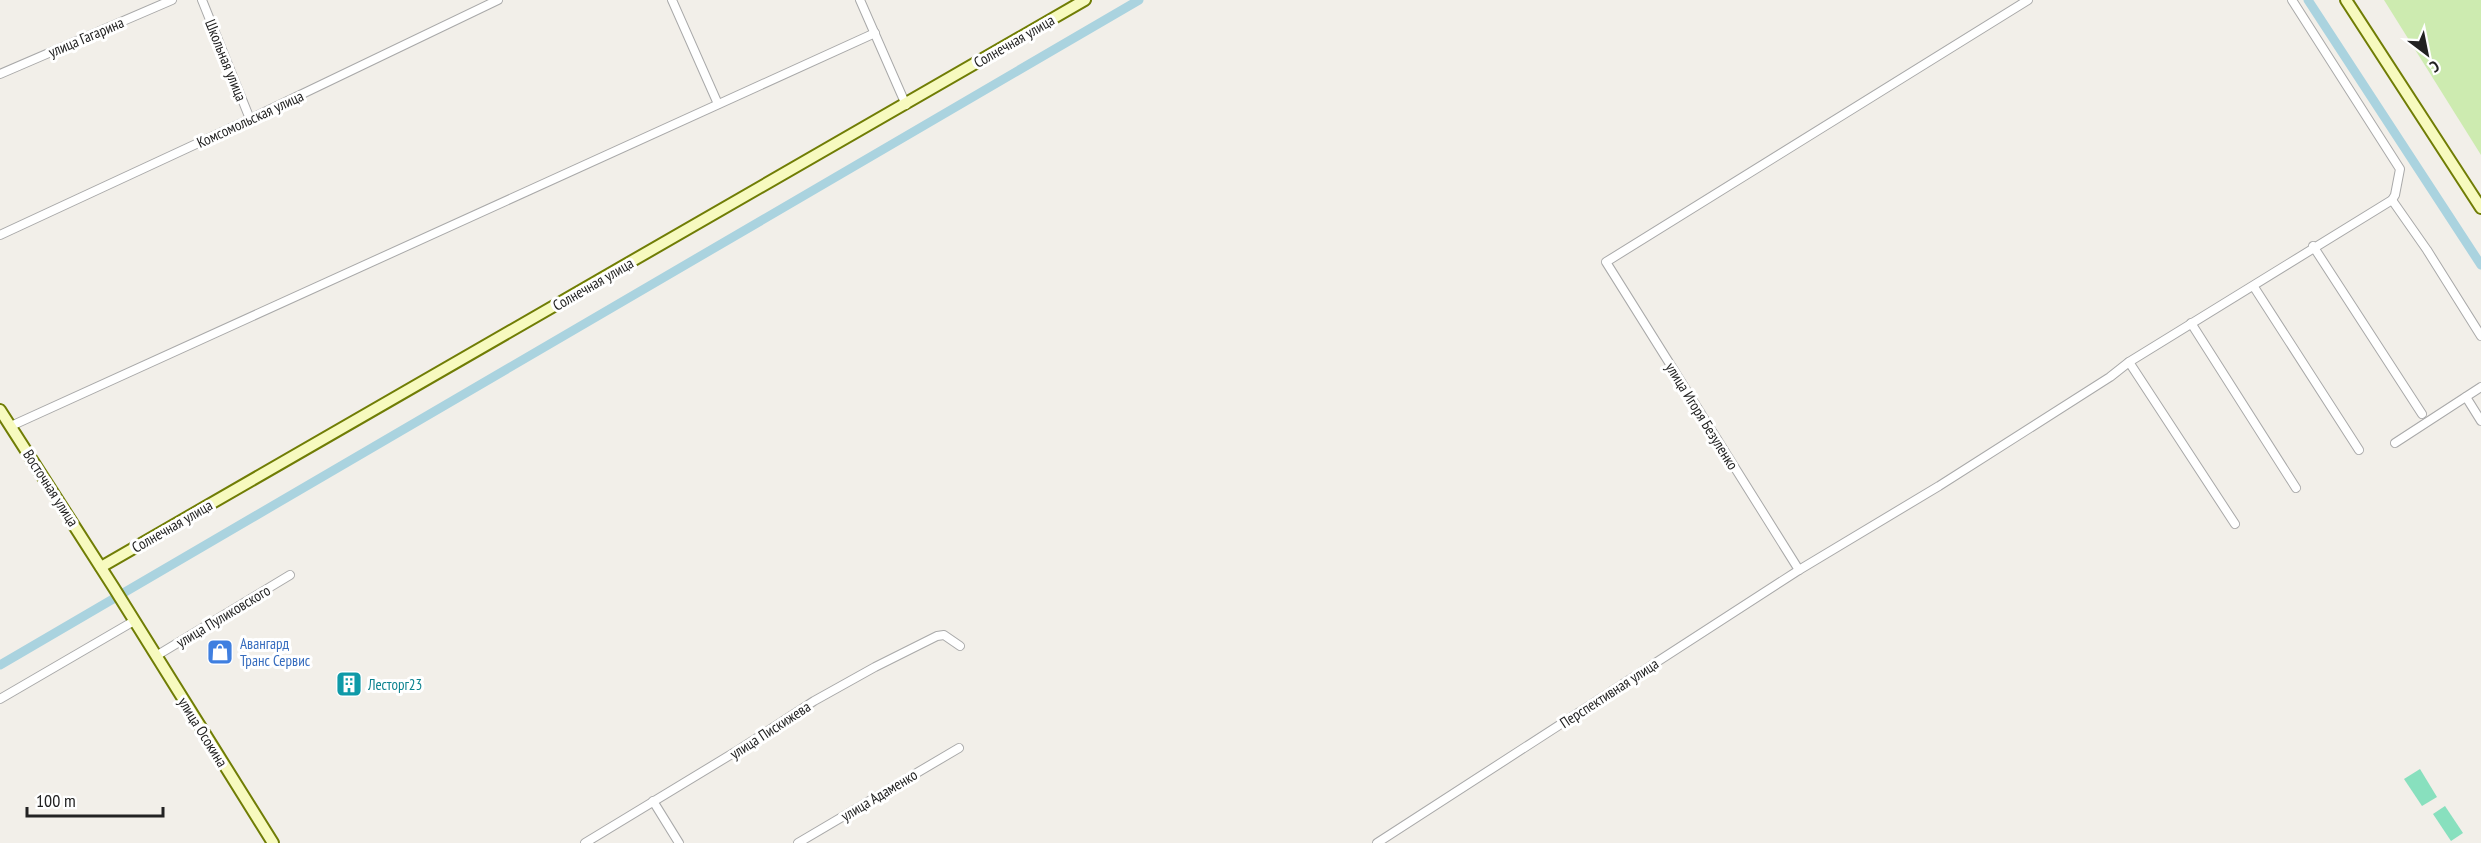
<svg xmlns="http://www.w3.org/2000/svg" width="2481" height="843" font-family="'PT Sans Narrow',sans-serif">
  <rect width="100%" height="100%" fill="#f2efe9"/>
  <polygon fill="#cdebb0" points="2384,0 2481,0 2481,155"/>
  <g fill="#88e0be">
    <polygon points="2420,769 2437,797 2422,806 2404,779"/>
    <polygon points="2445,806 2463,833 2451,841 2433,814"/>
  </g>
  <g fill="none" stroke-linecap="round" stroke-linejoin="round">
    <g stroke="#aad3df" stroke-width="9">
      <polyline points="2308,0 2481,265"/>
      <polyline points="0,665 1139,0"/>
    </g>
    <defs>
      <g id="street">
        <polyline points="202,0 250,119"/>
        <polyline points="672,0 718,104"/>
        <polyline points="860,0 906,105"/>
        <polyline points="2292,0 2400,169 2395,195 2392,200"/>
        <polyline points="0,74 172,0"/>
        <polyline points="0,235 250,119 498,0"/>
        <polyline points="2313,246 2422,414"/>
        <polyline points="2254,287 2359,450"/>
        <polyline points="2191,323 2296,488"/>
        <polyline points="2129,362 2235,524"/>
        <polyline points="2466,397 2481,421"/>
        <polyline points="11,426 875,33"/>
        <polyline points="2395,443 2481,387"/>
        <polyline points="1799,570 1606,262 2028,0"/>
        <polyline points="156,656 290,575"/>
        <polyline points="0,699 134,621"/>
        <polyline points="653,801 679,843"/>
        <polyline points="585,843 740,749 814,701 875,667 937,636 944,635 960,646"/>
        <polyline points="798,843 959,748"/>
        <polyline points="1377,843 1799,570 1939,486 2110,377 2129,362 2392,200 2427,250 2481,336"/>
      </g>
      <g id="secondary">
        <polyline points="2346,0 2481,208"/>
        <polyline points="0,410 114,588 273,843"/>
        <polyline points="101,567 1085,0"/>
      </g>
    </defs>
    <use href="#street" stroke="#a9a9a9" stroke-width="10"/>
    <use href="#secondary" stroke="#707d05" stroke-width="14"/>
    <use href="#street" stroke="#fff" stroke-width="8"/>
    <use href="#secondary" stroke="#f7fabf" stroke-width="10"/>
  </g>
  <defs>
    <symbol id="shop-square" viewBox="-11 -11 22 22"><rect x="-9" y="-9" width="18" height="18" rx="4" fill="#3f7fe0" stroke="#fff"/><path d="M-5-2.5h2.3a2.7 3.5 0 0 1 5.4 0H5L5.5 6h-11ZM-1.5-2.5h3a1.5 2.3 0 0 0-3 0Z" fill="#fff"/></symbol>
    <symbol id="building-square" viewBox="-11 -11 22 22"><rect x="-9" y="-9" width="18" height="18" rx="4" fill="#0f9aa8" stroke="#fff"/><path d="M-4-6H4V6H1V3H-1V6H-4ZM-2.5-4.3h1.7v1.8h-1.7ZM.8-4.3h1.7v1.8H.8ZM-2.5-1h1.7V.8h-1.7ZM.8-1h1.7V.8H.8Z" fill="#fff"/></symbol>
  </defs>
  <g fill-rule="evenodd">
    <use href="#shop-square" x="205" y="637" width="30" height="30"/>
    <use href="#building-square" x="334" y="669" width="30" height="30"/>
  </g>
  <g text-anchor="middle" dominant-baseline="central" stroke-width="6" stroke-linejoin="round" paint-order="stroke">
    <g font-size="15" fill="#222" stroke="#fff">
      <text transform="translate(86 37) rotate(-23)">улица Гагарина</text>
      <text transform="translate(1014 41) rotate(-30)">Солнечная улица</text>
      <text transform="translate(226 60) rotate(68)">Школьная улица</text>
      <text transform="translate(250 119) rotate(-25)">Комсомольская улица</text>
      <text transform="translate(593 284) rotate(-30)">Солнечная улица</text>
      <text transform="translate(1702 416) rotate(58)">улица Игоря Безуленко</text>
      <text transform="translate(51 488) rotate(57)">Восточная улица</text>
      <text transform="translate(172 526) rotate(-30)">Солнечная улица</text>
      <text transform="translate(223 616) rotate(-31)">улица Пуликовского</text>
      <text transform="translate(1609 693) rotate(-33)">Перспективная улица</text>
      <text transform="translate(770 730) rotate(-33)">улица Пискижева</text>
      <text transform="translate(203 732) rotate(58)">улица Осокина</text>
      <text transform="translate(879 795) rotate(-31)">улица Адаменко</text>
    </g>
    <g font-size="15" fill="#366cbe" stroke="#fff" text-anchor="start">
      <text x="240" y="643">Авангард<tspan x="240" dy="17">Транс Сервис</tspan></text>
    </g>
    <g font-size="15" fill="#0d838f" stroke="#fff" text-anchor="start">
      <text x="368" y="684">Лесторг23</text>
    </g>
  </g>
  <g transform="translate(2427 54) rotate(148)" stroke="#ffffff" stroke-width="4.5" paint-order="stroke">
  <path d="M0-4.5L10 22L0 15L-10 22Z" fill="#222222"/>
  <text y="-9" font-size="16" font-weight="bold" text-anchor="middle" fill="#222222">С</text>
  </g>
  <path d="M27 807v9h136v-9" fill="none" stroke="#222222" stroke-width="3"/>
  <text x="36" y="807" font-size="18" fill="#222222" stroke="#ffffff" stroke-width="4.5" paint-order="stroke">100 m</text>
</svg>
